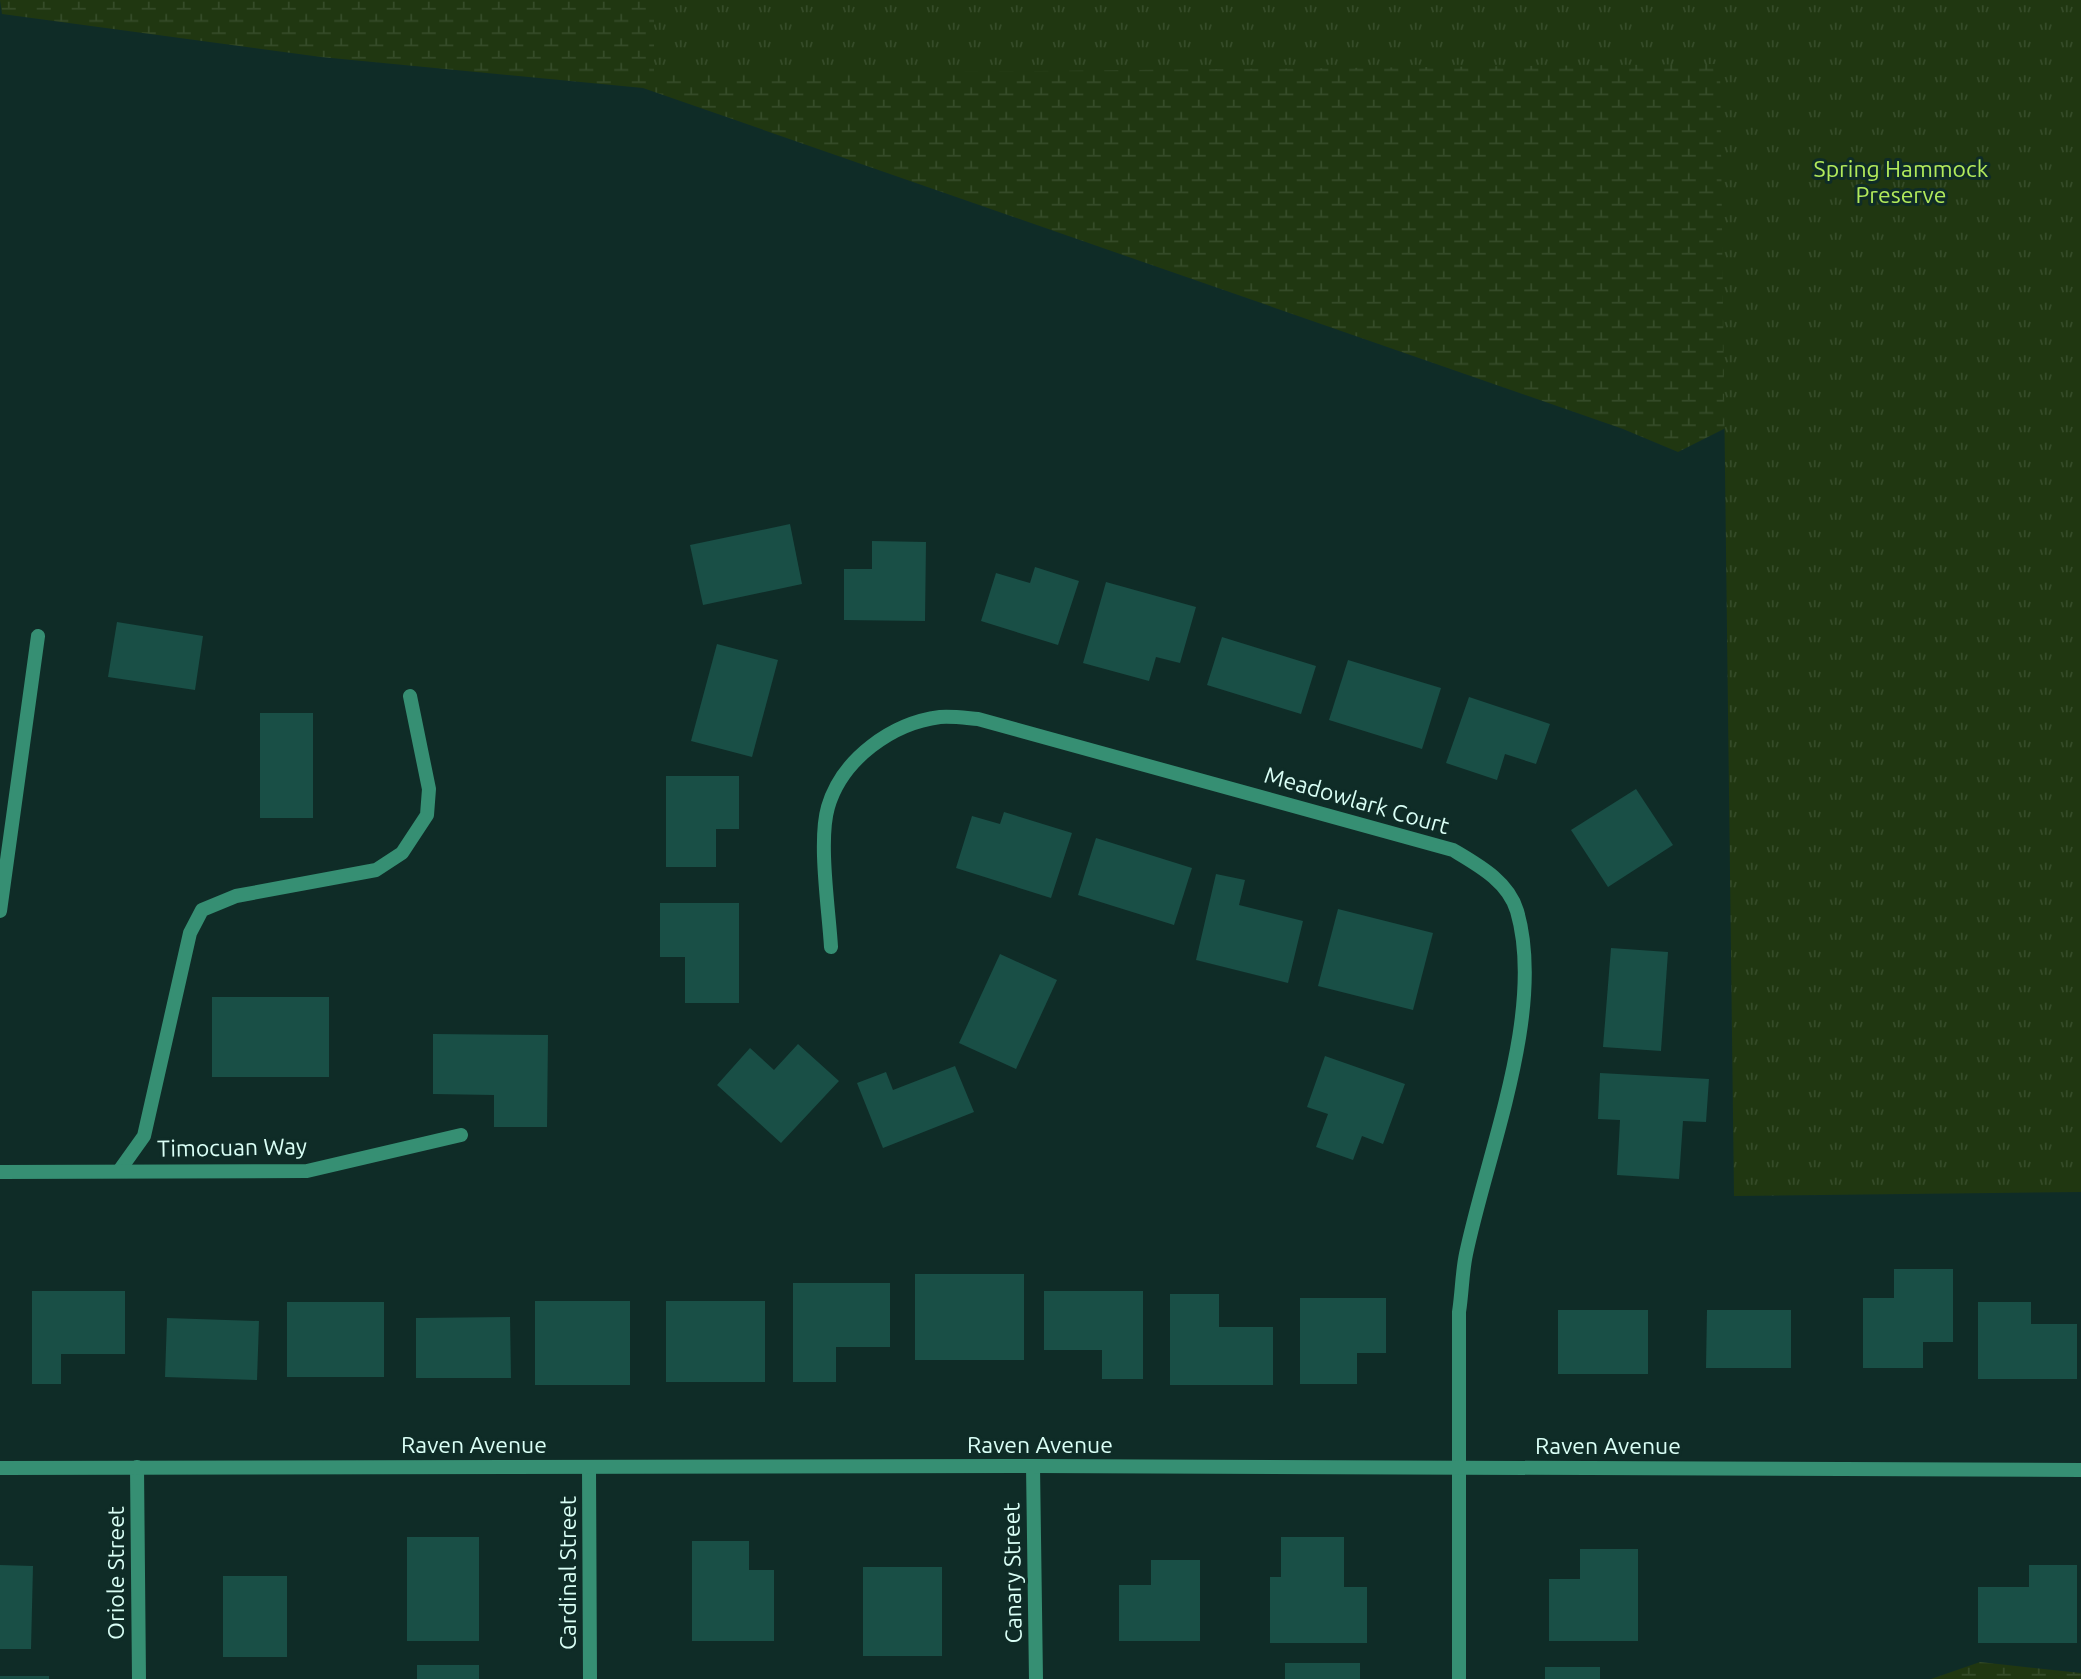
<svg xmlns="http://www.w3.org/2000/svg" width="2081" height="1679" font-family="Ubuntu,sans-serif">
  <defs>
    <pattern id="wetland-marsh" width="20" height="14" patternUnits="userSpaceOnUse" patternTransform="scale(1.75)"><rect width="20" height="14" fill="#203711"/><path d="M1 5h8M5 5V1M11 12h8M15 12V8" fill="none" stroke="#354b28"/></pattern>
    <pattern id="park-tufts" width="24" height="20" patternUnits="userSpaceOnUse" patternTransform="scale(1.75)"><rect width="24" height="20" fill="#203711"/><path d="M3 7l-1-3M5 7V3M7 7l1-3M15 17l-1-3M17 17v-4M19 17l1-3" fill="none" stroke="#354b28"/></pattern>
  </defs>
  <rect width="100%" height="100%" fill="#0f2c27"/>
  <g fill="url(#wetland-marsh)">
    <polygon points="0,0 2081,0 1853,364 1678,452 1623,429 643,88 321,57 2,14"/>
    <polygon points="1980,1662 2081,1673 2081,1679 1931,1679"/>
  </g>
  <polygon fill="url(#park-tufts)" points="654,0 2081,0 2081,1192 1734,1196 1720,64 654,75"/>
  <g fill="#194f46">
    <polygon points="790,524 802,584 703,605 690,545"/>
    <polygon points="872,541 926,542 925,621 844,620 844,569 872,569"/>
    <polygon points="1035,567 1079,581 1058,645 981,621 996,573 1030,583"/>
    <polygon points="1106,582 1196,607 1180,663 1156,657 1149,681 1083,663"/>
    <polygon points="117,622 203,636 195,690 108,677"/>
    <polygon points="1222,637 1316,666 1301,714 1207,685"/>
    <polygon points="717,644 778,660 752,757 691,741"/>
    <polygon points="1348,660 1441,688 1422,749 1329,720"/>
    <polygon points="1469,697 1550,724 1536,764 1505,754 1497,780 1446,763"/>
    <rect x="260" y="713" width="53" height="105"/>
    <polygon points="666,776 739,776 739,829 716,829 716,867 666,867"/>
    <polygon points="1636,789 1673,845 1608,887 1571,830"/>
    <polygon points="1004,812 1072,833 1051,898 956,868 972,816 1000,824"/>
    <polygon points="1096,838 1192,868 1174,925 1078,895"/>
    <polygon points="1216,874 1245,880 1239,905 1303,921 1288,983 1196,960"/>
    <polygon points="660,903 739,903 739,1003 685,1003 685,957 660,957"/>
    <polygon points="1338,909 1433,933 1413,1010 1318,986"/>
    <polygon points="1611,948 1668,952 1661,1051 1603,1047"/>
    <polygon points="1000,954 1057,980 1016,1069 959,1043"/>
    <rect x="212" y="997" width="117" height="80"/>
    <polygon points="433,1034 548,1035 547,1127 494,1127 494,1095 433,1094"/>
    <polygon points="798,1044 839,1081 781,1143 717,1085 750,1048 774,1070"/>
    <polygon points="1325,1056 1405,1084 1383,1144 1362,1136 1353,1160 1316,1147 1328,1114 1307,1107"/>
    <polygon points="955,1066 974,1112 883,1148 857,1083 886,1072 893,1090"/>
    <polygon points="1600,1073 1709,1079 1706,1122 1683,1121 1679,1179 1617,1175 1620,1120 1598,1119"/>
    <polygon points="1894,1269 1953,1269 1953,1342 1923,1342 1923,1368 1863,1368 1863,1298 1894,1298"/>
    <rect x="915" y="1274" width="109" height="86"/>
    <polygon points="793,1283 890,1283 890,1347 836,1347 836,1382 793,1382"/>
    <polygon points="32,1291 125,1291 125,1354 61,1354 61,1384 32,1384"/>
    <polygon points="1044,1291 1143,1291 1143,1379 1102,1379 1102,1350 1044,1350"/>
    <polygon points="1170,1294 1219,1294 1219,1327 1273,1327 1273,1385 1170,1385"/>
    <polygon points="1300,1298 1386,1298 1386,1353 1357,1353 1357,1384 1300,1384"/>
    <rect x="535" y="1301" width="95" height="84"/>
    <rect x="666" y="1301" width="99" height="81"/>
    <rect x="287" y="1302" width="97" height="75"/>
    <polygon points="1978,1302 2031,1302 2031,1324 2077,1324 2077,1379 1978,1379"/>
    <rect x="1558" y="1310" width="90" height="64"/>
    <polygon points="1707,1310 1791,1310 1791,1368 1706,1368"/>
    <polygon points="510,1317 511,1378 416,1378 416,1318"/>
    <polygon points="167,1318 259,1321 257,1380 165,1377"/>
    <rect x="407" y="1537" width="72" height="104"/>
    <polygon points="1281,1537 1344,1537 1344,1587 1367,1587 1367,1643 1270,1643 1270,1577 1281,1577"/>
    <polygon points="692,1541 749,1541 749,1570 774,1570 774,1641 692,1641"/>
    <polygon points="1580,1549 1638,1549 1638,1641 1549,1641 1549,1579 1580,1579"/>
    <polygon points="1151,1560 1200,1560 1200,1641 1119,1641 1119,1585 1151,1585"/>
    <polygon points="0,1565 33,1566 31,1649 0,1649"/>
    <polygon points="2029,1565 2077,1565 2077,1643 1978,1643 1978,1587 2029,1587"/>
    <rect x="863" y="1567" width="79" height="89"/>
    <rect x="223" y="1576" width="64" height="81"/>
    <rect x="1285" y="1663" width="75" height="16"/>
    <rect x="417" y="1665" width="62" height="14"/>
    <rect x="1545" y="1667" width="55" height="12"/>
    <rect x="0" y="1676" width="49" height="3"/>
  </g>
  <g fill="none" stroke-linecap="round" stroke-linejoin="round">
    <g stroke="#368f73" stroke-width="14">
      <polyline points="0,911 38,636"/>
      <polyline points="119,1171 144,1136 190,933 202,910 236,896 376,870 402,853 427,815 429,789 410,696"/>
    </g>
    <g stroke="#368f73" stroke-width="14">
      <path d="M831,947C829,911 818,841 828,807C842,759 892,723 940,717C952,716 966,718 978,719L1453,850C1478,865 1508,881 1517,911C1546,1011 1487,1153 1466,1254C1462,1273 1462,1293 1459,1312V1679"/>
      <polyline points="0,1172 307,1171 461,1135"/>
      <polyline points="1033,1466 1036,1679"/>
      <polyline points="137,1467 139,1679"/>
      <polyline points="589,1467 590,1679"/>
      <polyline points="0,1468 1033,1466 2081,1470"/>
    </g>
  </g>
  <g text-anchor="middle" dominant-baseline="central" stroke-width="6" stroke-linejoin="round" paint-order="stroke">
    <g font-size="23" fill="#b2ea5b" stroke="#0f2c27">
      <text x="1901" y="168">Spring Hammock<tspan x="1901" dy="26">Preserve</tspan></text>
    </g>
    <g font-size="23" fill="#dafff6" stroke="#0f2c27">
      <text transform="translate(1357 800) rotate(16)">Meadowlark Court</text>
      <text transform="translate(232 1147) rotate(-1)">Timocuan Way</text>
      <text x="474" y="1444">Raven Avenue</text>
      <text x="1040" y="1444">Raven Avenue</text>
      <text x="1608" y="1445">Raven Avenue</text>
      <text transform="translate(115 1573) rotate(-90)">Oriole Street</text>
      <text transform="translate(567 1573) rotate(-90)">Cardinal Street</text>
      <text transform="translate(1012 1573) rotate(-91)">Canary Street</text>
    </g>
  </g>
</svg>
